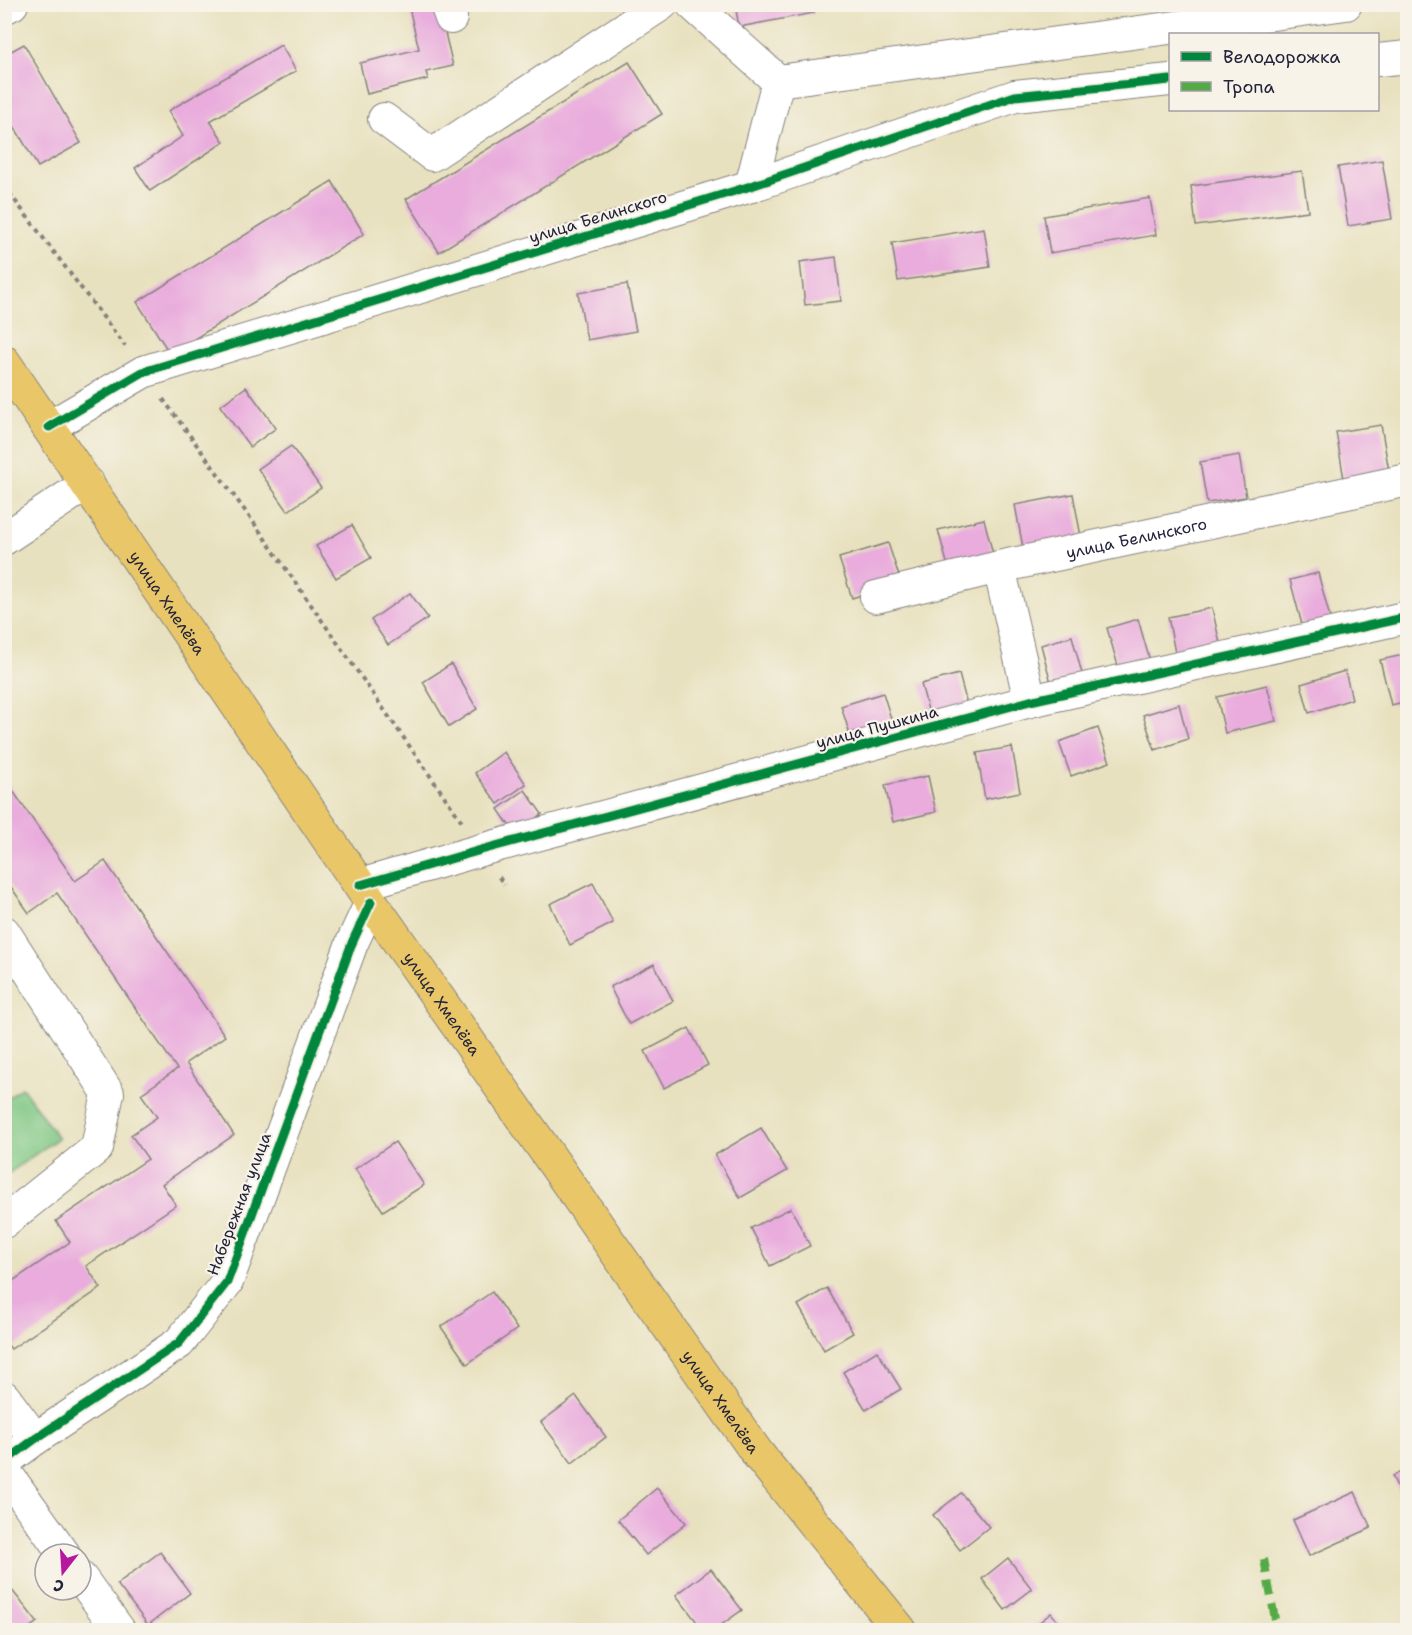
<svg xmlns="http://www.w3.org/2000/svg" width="1412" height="1635" font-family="'Shantell Sans',sans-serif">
  <rect width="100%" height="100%" fill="#f7f3e8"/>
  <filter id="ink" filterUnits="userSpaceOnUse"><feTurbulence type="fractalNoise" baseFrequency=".0167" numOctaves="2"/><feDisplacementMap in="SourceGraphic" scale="12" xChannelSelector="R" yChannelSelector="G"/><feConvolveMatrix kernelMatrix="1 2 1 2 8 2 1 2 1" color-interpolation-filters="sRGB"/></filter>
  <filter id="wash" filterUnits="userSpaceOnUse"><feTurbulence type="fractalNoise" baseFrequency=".008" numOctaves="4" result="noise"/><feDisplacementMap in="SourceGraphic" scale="24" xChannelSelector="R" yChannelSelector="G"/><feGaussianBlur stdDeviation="1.35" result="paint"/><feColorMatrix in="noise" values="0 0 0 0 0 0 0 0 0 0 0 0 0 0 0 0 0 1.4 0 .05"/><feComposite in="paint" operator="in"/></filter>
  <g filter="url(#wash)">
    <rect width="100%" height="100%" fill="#e8e1bf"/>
    <polygon fill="#80c885" stroke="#517560" stroke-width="1.5" points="22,1087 58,1138 6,1175 5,1100"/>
    <g id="blocks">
      <g fill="#e9acdd">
        <polygon points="408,4 438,4 453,66 426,72 428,79 367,94 360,63 419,49"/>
        <polygon points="735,4 813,4 814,13 739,27"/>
        <polygon points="24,44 81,143 38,167 4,109 4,55"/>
        <polygon points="281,45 296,71 210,121 224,142 150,191 135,168 183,136 168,111"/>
        <polygon points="629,62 662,114 439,252 406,199"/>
        <polygon points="1382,160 1392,219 1348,226 1338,167"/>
        <polygon points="1302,171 1308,211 1196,226 1191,186"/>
        <polygon points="332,181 364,234 170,354 137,302"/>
        <polygon points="1150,198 1156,235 1050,253 1044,216"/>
        <polygon points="984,228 990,267 898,281 892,243"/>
        <polygon points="836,257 841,301 805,305 800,262"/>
        <polygon points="627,284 636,331 587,340 578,293"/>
        <polygon points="246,387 276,428 250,447 220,406"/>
        <polygon points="1381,425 1391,483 1346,491 1336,432"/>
        <polygon points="291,446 321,488 288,511 258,469"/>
        <polygon points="1239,455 1246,497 1207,503 1200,462"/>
        <polygon points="1073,494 1082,542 1024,553 1015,505"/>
        <polygon points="984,519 994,558 949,570 938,530"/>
        <polygon points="352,525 371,558 336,578 316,546"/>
        <polygon points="888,543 901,582 852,598 839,558"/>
        <polygon points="1318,573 1332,625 1304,632 1290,580"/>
        <polygon points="410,593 428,618 388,645 371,620"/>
        <polygon points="1212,608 1221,648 1176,658 1168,617"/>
        <polygon points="1138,619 1152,668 1121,676 1107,628"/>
        <polygon points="1072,636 1085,685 1054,694 1041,645"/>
        <polygon points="1408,654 1408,701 1391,705 1380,660"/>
        <polygon points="451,664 477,709 449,727 423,682"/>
        <polygon points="1345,671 1352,699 1309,713 1301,684"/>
        <polygon points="959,674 968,708 930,717 921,684"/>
        <polygon points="1267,685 1276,721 1225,733 1217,697"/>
        <polygon points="883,693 894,728 852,741 841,706"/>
        <polygon points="1179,704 1188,739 1155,750 1143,715"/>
        <polygon points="1098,728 1110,762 1071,776 1059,742"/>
        <polygon points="1012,747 1020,792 985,799 977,753"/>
        <polygon points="504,752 526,784 498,804 475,773"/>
        <polygon points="928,776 936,812 893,822 885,785"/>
        <polygon points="4,778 75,881 105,861 225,1036 186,1063 234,1135 162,1184 176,1205 86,1266 101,1288 11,1349 4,1340 4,1287 70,1242 56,1221 148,1159 131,1135 157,1117 141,1094 177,1069 57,893 29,913 4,877"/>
        <polygon points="525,790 542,814 515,834 498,809"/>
        <polygon points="593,883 613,923 570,945 550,904"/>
        <polygon points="654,964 673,1001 629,1024 610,987"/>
        <polygon points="689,1028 708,1065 664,1088 645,1051"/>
        <polygon points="761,1128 787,1171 740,1198 715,1155"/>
        <polygon points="395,1142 424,1185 383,1211 355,1169"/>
        <polygon points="791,1208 810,1246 770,1266 751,1228"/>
        <polygon points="827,1288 853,1333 824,1350 798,1305"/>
        <polygon points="492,1292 517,1329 467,1364 441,1327"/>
        <polygon points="877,1351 901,1389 866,1410 843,1372"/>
        <polygon points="576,1396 606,1437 572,1463 541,1422"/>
        <polygon points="1408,1469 1408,1508 1392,1476"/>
        <polygon points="657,1488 686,1523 646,1555 618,1520"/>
        <polygon points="1355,1492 1371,1528 1309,1556 1293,1520"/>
        <polygon points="961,1493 989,1527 960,1550 933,1515"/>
        <polygon points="160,1552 190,1593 148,1625 117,1584"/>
        <polygon points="1008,1558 1032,1589 1005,1610 982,1579"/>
        <polygon points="711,1569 742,1610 714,1630 703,1630 676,1595"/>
        <polygon points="4,1580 37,1622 26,1630 4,1630"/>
        <polygon points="1051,1613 1065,1630 1030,1630"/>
      </g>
    </g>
  </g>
  <g filter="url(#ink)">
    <use href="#blocks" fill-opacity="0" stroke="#85827d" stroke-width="1.5"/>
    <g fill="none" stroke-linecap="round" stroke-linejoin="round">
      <defs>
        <g id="minor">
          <polyline points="446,4 451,18"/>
          <polyline points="692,4 778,81"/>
          <polyline points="4,8 12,4"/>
          <polyline points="1378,60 1408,57"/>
          <polyline points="384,119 432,155 662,4"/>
          <polyline points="751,186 778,81 1346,4"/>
          <polyline points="49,427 143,372 751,186 1015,96 1170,80"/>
          <polyline points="4,539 88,483"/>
          <polyline points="876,597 999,567"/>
          <path id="s1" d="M1030,701L999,567L1408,480"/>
          <polyline points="360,885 481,850 1030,701 1408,617"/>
          <polyline points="4,932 108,1093 97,1148 4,1222"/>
          <polyline points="4,1397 35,1439"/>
          <polyline points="4,1462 35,1439 179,1343 227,1282 352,943 371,902"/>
          <polyline points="4,1470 64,1554"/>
          <polyline points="81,1578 119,1630"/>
        </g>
        <g id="major">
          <path id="s2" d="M4,362L371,902L757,1453L900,1630"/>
        </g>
      </defs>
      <use href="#minor" stroke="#85827d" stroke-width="34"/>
      <use href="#major" stroke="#85827d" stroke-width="35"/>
      <g stroke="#85827d" stroke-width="4" stroke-dasharray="4.5 4.5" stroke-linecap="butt">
        <polyline points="4,186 125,346"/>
        <polyline points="163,399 254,523 463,823"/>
        <polyline points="499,877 504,885"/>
      </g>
      <use href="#minor" stroke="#fff" stroke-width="32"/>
      <use href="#major" stroke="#e9c769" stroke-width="33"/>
      <polyline stroke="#53aa46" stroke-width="8" stroke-dasharray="15 8" stroke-linecap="butt" points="1264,1559 1277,1630"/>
      <defs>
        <g id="cycleway">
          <polyline points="49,427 143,372 751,186 1015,96 1170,80"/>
          <polyline points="360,885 481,850 1030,701 1408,617"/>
          <polyline points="4,1462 35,1439 179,1343 227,1282 352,943 371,902"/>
        </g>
      </defs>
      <use href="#cycleway" stroke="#f7f3e8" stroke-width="13"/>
      <use href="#cycleway" stroke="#00873e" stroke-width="9"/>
    </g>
  </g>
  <g text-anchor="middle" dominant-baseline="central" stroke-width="4.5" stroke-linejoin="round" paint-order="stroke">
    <g font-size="16" fill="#22223b" stroke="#f7f3e8">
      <text transform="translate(598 217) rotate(-17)">улица Белинского</text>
      <text stroke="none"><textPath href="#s1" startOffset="278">улица Белинского</textPath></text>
      <text stroke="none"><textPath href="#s2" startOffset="291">улица Хмелёва</textPath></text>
      <text transform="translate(877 727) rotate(-15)">улица Пушкина</text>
      <text stroke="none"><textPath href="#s2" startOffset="777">улица Хмелёва</textPath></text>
      <text transform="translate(239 1204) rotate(-69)">Набережная улица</text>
      <text stroke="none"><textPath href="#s2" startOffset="1263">улица Хмелёва</textPath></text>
    </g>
  </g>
  <rect width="1412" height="1635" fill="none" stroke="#f7f3e8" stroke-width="24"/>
  <rect x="1169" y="33" width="210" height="78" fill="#f7f3e8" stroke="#a29fa3" stroke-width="1.5"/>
  <rect x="1181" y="52" width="30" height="9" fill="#00873e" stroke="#a29fa3" stroke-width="1.5"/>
  <text x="1223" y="63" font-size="18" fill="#22223b">Велодорожка</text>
  <rect x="1181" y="82" width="30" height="9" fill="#53aa46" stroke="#a29fa3" stroke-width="1.5"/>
  <text x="1223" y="93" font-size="18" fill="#22223b">Тропа</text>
  <g transform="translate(63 1572) rotate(197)"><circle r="28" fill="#f7f3e8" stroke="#a29fa3" stroke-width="1.5"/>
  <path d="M0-4.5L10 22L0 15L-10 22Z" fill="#b5179e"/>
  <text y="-9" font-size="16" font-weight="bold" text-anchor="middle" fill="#22223b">С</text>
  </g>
</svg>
